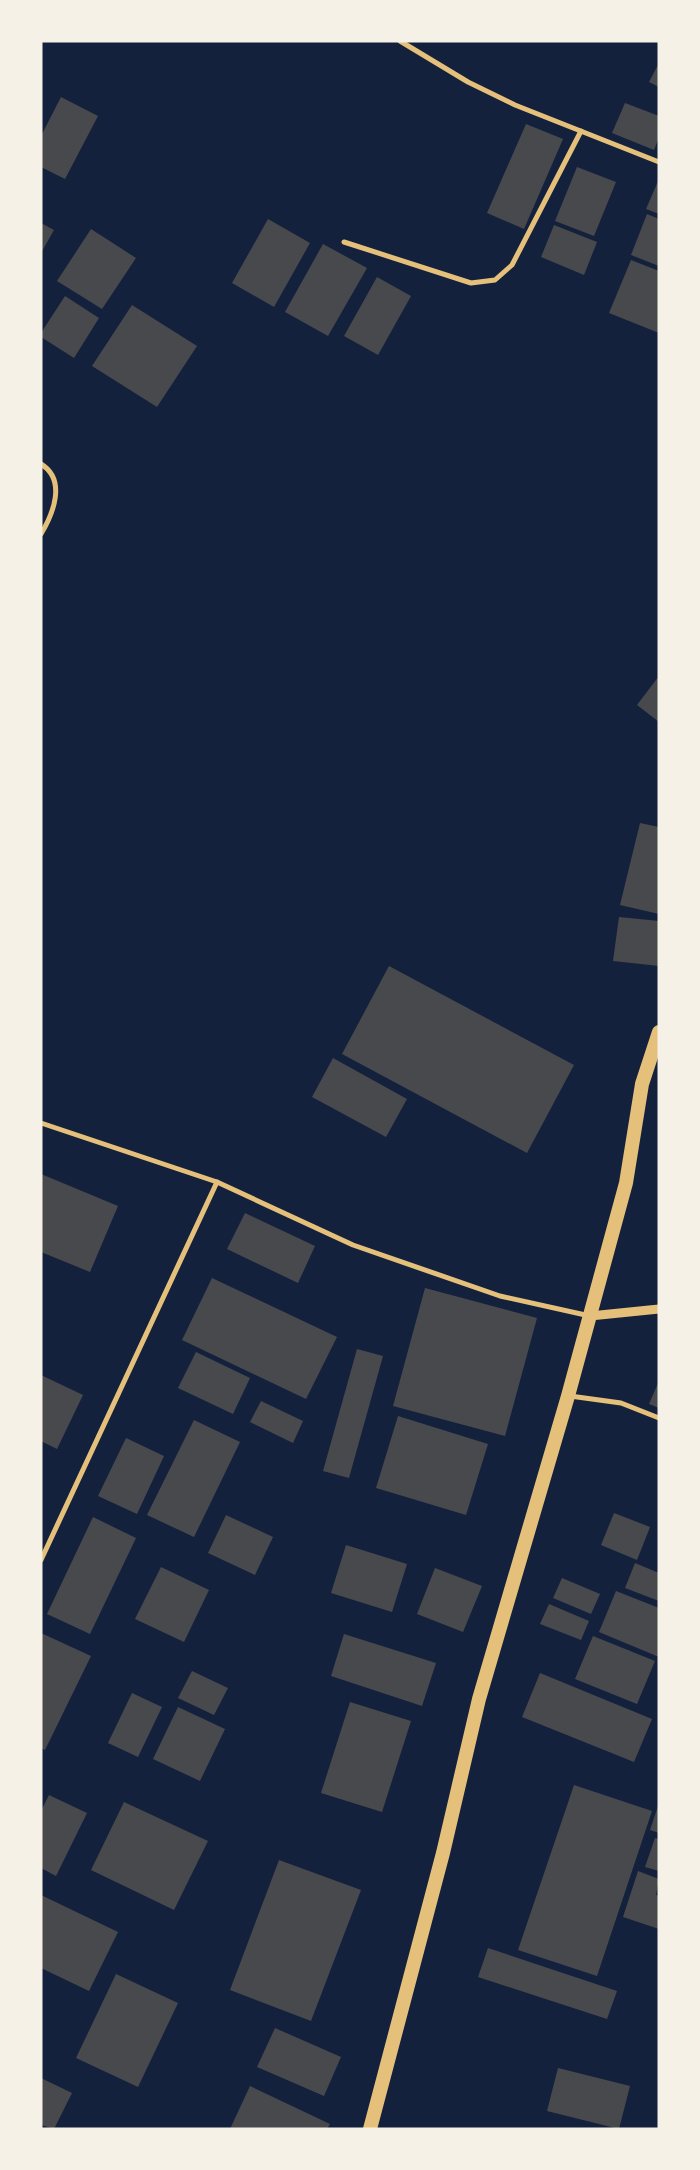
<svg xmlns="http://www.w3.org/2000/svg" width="700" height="2170" font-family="Poppins,sans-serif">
  <rect width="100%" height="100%" fill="#14213d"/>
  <g fill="#48494c">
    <polygon points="659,63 659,87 649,82"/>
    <polygon points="61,97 98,116 65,179 41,167 41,136"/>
    <polygon points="625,103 659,116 659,137 654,150 612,133"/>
    <polygon points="526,124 563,139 524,229 487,213"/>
    <polygon points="577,167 616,182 594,236 555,221"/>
    <polygon points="659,179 659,214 646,209"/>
    <polygon points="647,214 659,219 659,266 631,255"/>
    <polygon points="268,219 310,243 274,307 232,283"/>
    <polygon points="41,223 54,230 41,253"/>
    <polygon points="554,225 597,242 584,275 541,257"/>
    <polygon points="91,229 136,258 102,309 57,281"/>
    <polygon points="323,244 367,268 328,336 285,312"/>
    <polygon points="631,260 659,271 659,333 609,313"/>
    <polygon points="377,277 411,296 378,355 344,336"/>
    <polygon points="65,296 99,318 74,358 41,337 41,333"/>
    <polygon points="132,305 197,346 157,407 92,366"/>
    <polygon points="659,676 659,722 637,705"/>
    <polygon points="640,823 659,827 659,914 620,905"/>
    <polygon points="619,917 659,921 659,966 613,961"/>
    <polygon points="389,966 574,1065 527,1153 342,1054"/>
    <polygon points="333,1058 407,1099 386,1137 312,1097"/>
    <polygon points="41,1174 118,1206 90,1272 41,1252"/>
    <polygon points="245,1213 315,1246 298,1283 227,1249"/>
    <polygon points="212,1278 337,1337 306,1399 182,1340"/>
    <polygon points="425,1288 537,1318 505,1436 393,1406"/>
    <polygon points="357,1349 383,1356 349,1478 323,1471"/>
    <polygon points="196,1352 250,1378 233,1414 178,1388"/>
    <polygon points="41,1375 83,1395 57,1449 41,1441"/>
    <polygon points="659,1381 659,1408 649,1404"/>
    <polygon points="261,1401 303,1421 293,1443 250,1422"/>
    <polygon points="398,1416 488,1444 466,1515 376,1488"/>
    <polygon points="194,1420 240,1442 194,1537 147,1515"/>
    <polygon points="126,1438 164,1456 137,1514 98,1496"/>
    <polygon points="614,1513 650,1527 637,1560 601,1545"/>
    <polygon points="226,1515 273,1537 255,1575 208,1553"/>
    <polygon points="93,1517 136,1538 90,1634 47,1614"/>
    <polygon points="346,1545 407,1564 392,1612 331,1593"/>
    <polygon points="635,1563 659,1573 659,1601 625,1588"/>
    <polygon points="161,1567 209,1590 184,1642 135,1619"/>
    <polygon points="435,1568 482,1586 463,1632 417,1614"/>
    <polygon points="562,1578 600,1594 591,1614 553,1598"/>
    <polygon points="616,1591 659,1608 659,1657 599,1632"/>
    <polygon points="549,1604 589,1621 581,1640 540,1624"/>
    <polygon points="41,1633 91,1656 45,1750 41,1748"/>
    <polygon points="344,1634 436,1663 422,1706 331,1676"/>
    <polygon points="593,1636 655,1661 637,1704 575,1679"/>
    <polygon points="192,1671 228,1688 214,1715 178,1698"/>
    <polygon points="540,1673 652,1719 634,1762 522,1717"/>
    <polygon points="132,1693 162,1707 138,1757 108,1743"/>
    <polygon points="350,1702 411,1721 382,1812 321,1793"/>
    <polygon points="178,1707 225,1729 200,1781 153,1759"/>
    <polygon points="574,1785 652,1811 597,1976 518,1950"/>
    <polygon points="49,1795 87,1813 56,1876 41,1868 41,1811"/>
    <polygon points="124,1802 208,1841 174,1910 91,1870"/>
    <polygon points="658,1806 659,1806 659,1833 650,1830"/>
    <polygon points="655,1838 659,1839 659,1871 645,1867"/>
    <polygon points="279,1860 361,1890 311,2021 230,1990"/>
    <polygon points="638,1871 659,1879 656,1895 659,1896 659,1929 623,1917"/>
    <polygon points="41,1895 118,1932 89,1991 41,1968"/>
    <polygon points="488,1948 617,1991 607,2019 478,1977"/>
    <polygon points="116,1974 178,2003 138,2087 76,2058"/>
    <polygon points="275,2028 341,2057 324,2096 257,2067"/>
    <polygon points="558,2068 630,2086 619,2129 547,2111"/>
    <polygon points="41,2078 72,2093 54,2129 41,2125"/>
    <polygon points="250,2086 330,2124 327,2129 230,2129"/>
  </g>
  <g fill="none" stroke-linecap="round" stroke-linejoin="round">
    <g stroke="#e5c07b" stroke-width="5">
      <polyline points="400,41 468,82 515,105 659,162"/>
      <polyline points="344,242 471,283 495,280 512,265 581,131"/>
      <path d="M41,464C67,480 53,514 41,534"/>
      <polyline points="41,1123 217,1182 353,1245 500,1296 590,1316"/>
      <polyline points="570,1396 621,1403 659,1418"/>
      <polyline points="41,1560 217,1182"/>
    </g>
    <polyline stroke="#e5c07b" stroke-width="9" points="590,1316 659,1309"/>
    <polyline stroke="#e5c07b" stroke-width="14" points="370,2129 443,1853 479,1699 568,1396 626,1183 642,1084 659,1032"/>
  </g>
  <rect width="700" height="2170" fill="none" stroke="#f6f1e7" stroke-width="85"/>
</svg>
